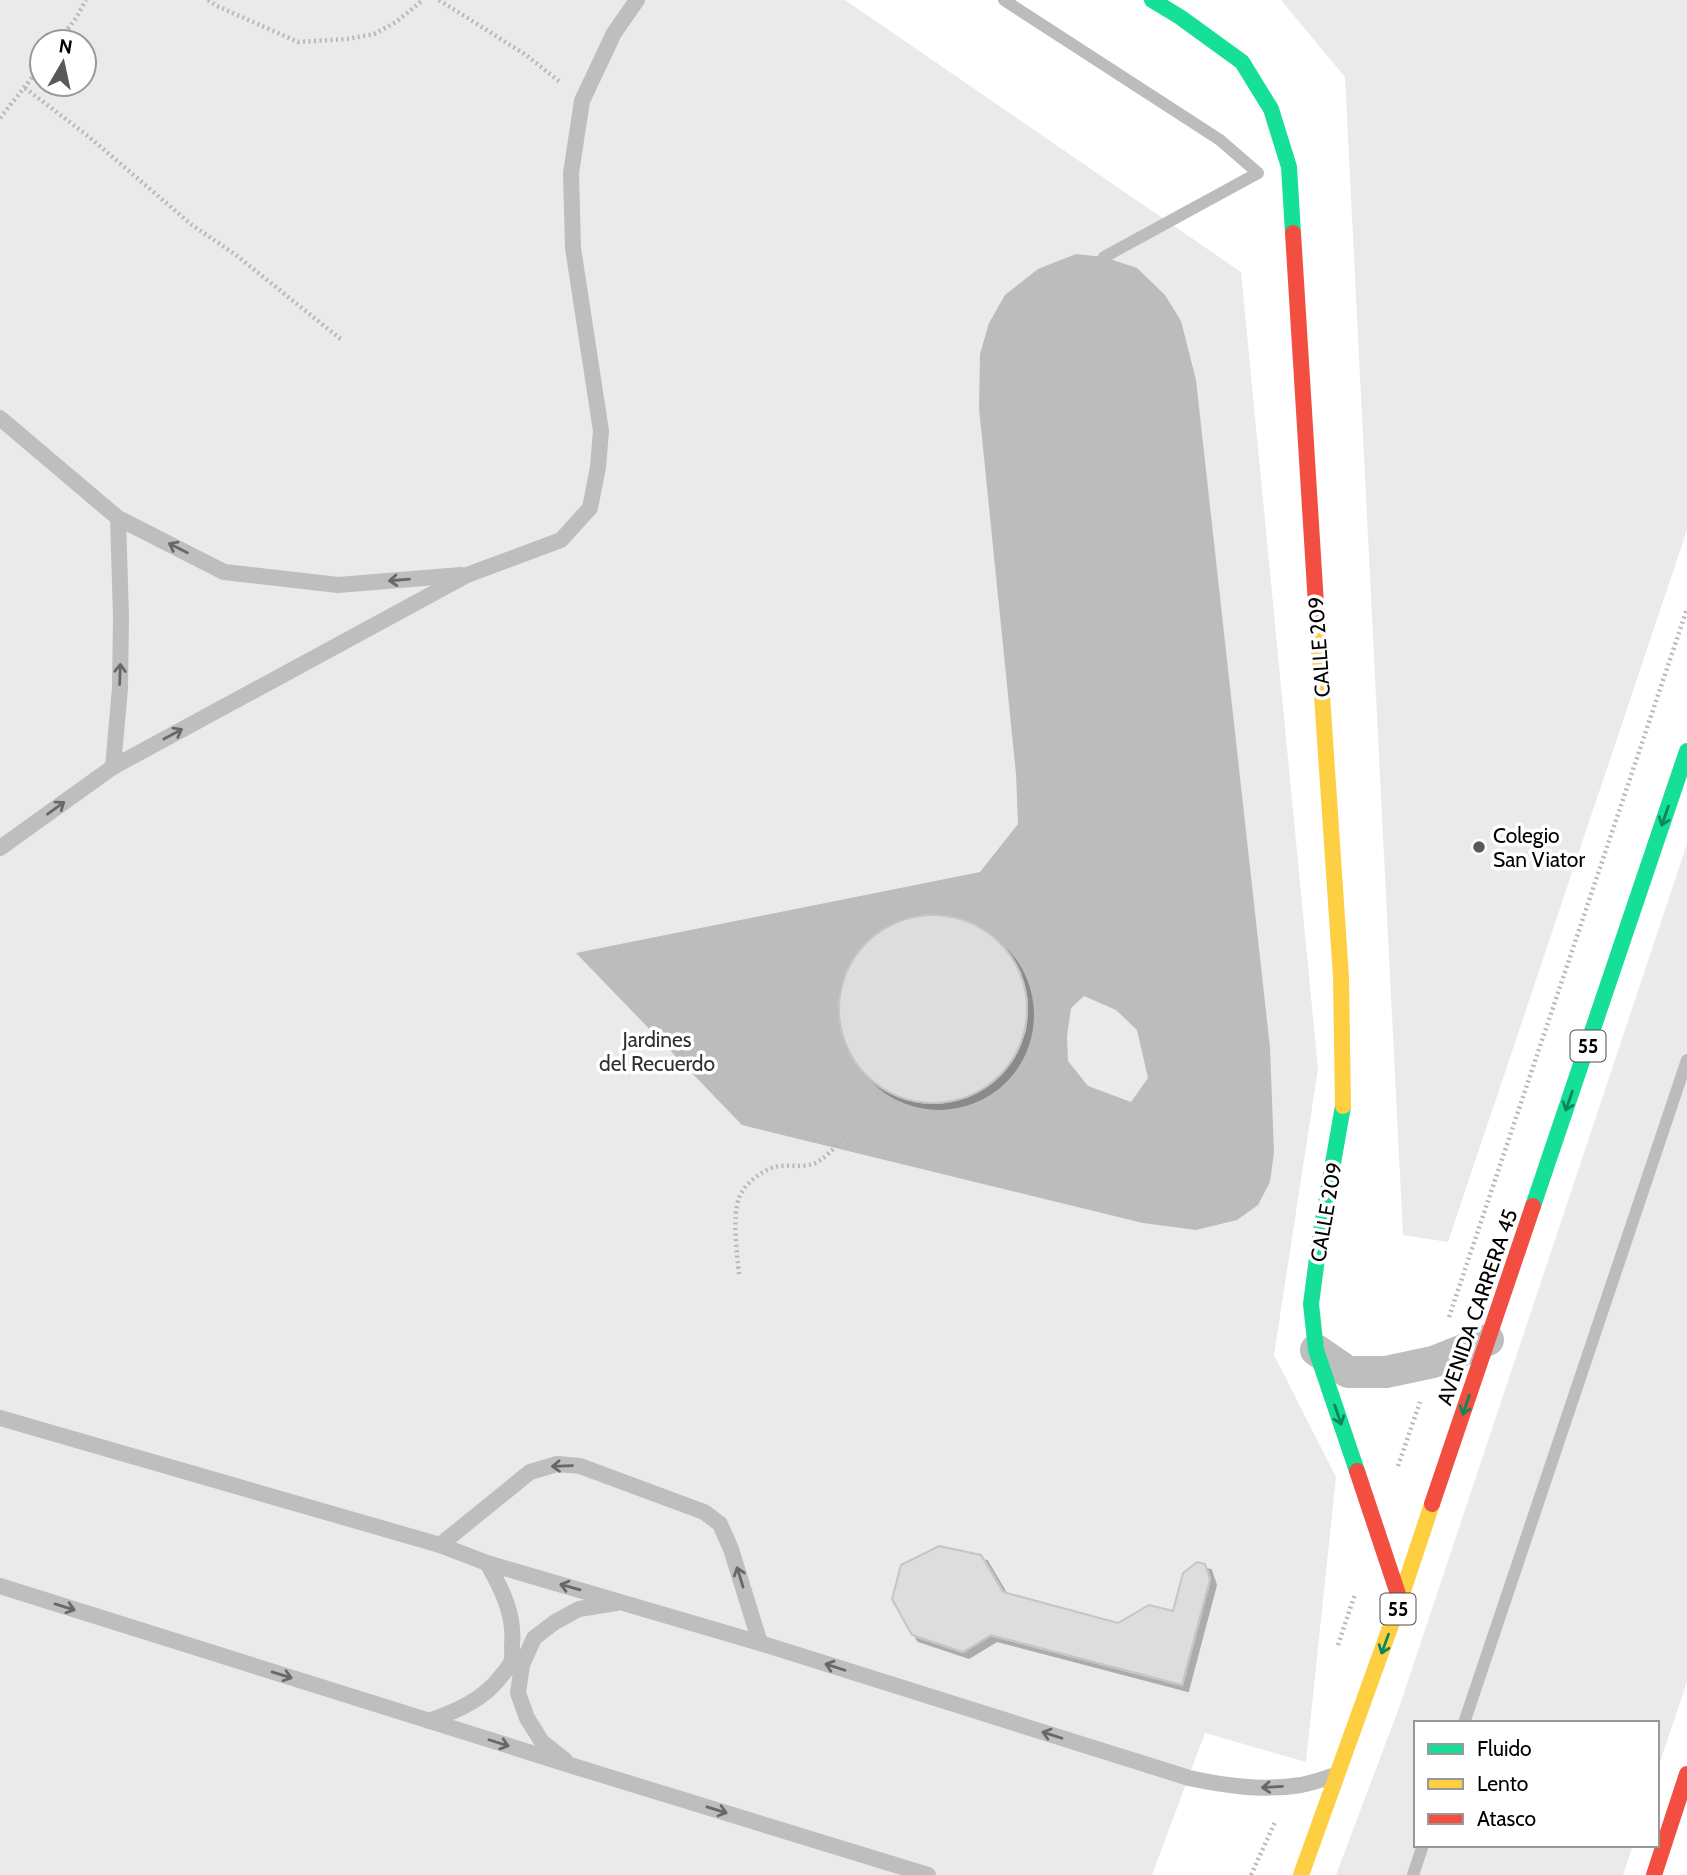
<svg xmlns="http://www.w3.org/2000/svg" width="1687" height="1875" font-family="Cabin,sans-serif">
  <defs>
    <filter id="shadow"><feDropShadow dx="6" dy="6" stdDeviation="0" flood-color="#0004"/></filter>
  </defs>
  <rect width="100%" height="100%" fill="#fff"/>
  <g fill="#eaeaea" fill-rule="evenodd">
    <path d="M0,0H845L1241,272L1318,1069L1274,1355L1336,1477L1306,1762L1205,1733L1152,1875H0ZM42,42H84V84H42Z"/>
    <polygon points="1281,0 1687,0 1687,530 1448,1242 1403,1235 1345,77"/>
    <polygon points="1687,844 1687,1682 1657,1771 1657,1723 1416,1723 1416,1845 1633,1845 1623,1875 1336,1875 1400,1705"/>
  </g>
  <path fill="#bcbcbc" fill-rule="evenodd" d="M1076,254L1104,257L1137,268L1165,295L1181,321L1196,380L1270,1048L1274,1152L1270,1182L1258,1205L1237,1220L1196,1230L1143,1223L742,1125L576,953L980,872L1018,824L1016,774L979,408L980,354L989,323L1005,295L1038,269ZM921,916L953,917L981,928L1005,947L1021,972L1028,1001L1026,1031L1014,1059L995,1081L969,1097L938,1104L906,1100L883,1089L877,1086L855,1063L841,1033L838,1002L846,971L864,944L890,925ZM1084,996L1116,1010L1137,1030L1148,1078L1131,1102L1088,1086L1068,1061L1067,1036L1071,1008Z"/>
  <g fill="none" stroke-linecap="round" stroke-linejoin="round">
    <g stroke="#bcbcbc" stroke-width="12">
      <polyline points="1004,0 1220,140 1258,173 1104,257"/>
      <polyline points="1464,1723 1687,1060"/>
      <polyline points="1413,1875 1423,1845"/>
    </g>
  </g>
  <g fill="#ddd" stroke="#c5c5c5" stroke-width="2" filter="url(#shadow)">
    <circle cx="933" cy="1009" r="94"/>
    <polygon points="939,1546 981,1555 1003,1592 1118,1623 1149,1605 1173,1611 1183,1573 1197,1562 1205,1564 1210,1579 1182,1685 991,1635 963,1652 912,1635 892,1599 901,1565"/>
  </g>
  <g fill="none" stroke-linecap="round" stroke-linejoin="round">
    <g stroke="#b8b8b8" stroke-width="4.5" stroke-dasharray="2 3.5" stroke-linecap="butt">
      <polyline points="208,0 217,6 298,42 347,39 374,34 396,22 423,0"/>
      <polyline points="439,0 526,55 560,82"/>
      <polyline points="58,42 76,18 86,0"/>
      <polyline points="25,88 88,136 192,225 236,255 343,341"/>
      <polyline points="0,118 42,65"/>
      <path d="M739,1274C737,1253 732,1217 739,1198C744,1184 761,1171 775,1167C787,1164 801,1168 813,1164C833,1157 864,1111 879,1094"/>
      <polyline points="1449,1317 1687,609"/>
      <polyline points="1398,1466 1420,1402"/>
      <polyline points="1338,1645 1355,1594"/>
      <polyline points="1251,1875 1275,1822"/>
    </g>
    <g stroke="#bebebe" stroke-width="16">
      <polyline points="0,418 118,518 224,572 338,585 461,575"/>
      <polyline points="113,767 120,688 121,617 118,518"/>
      <polyline points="0,848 113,767 467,575 561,540 590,508 598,467 601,431 573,248 571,173 582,101 614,33 637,0"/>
      <path d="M0,1418L440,1545L487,1563L760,1643L1189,1778C1226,1786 1262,1791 1301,1785C1311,1783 1323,1779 1333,1776"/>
      <polyline points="440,1545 530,1472 557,1464 580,1466 704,1512 720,1524 731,1549 760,1643"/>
      <polyline points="0,1586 573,1766 928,1875"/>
      <path d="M429,1721C456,1711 484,1700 502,1675C505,1671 510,1666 511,1662C513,1657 512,1650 512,1645C515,1615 502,1589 487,1563"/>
      <polyline points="565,1760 542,1742 527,1718 518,1693 522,1665 534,1638 555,1622 579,1609 616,1603"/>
    </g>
    <polyline stroke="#bebebe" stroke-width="32" points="1316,1350 1348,1372 1386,1372 1433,1362 1488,1340"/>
    <g stroke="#16e098" stroke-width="16">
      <polyline points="1152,0 1180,17 1242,62 1271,109 1289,167 1293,233"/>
      <polyline points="1343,1106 1319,1243 1311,1304 1316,1350 1357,1471"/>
      <polyline points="1533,1206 1687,751"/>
    </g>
    <g stroke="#ffcf43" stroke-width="16">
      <polyline points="1317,621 1341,977 1343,1106"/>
      <polyline points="1301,1875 1400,1600 1432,1504"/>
    </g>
    <g stroke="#f24e42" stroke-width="16">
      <polyline points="1293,233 1317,621"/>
      <polyline points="1357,1471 1400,1600"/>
      <polyline points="1432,1504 1533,1206"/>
      <polyline points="1654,1875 1687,1774"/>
    </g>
  </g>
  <defs><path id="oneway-shaft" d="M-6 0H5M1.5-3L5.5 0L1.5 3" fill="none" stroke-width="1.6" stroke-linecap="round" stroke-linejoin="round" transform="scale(1.75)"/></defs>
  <g stroke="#686868">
    <use href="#oneway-shaft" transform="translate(178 548) rotate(-153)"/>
    <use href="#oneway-shaft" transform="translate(399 580) rotate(175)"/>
    <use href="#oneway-shaft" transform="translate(120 674) rotate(-88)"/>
    <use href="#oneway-shaft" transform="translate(173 734) rotate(-28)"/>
    <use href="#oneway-shaft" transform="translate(56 808) rotate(-36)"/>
    <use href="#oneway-shaft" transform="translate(562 1466) rotate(178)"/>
    <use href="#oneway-shaft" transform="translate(740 1577) rotate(-107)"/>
    <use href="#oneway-shaft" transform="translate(570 1587) rotate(-164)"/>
    <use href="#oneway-shaft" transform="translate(65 1607) rotate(17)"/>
    <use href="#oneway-shaft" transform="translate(835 1667) rotate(-162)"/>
    <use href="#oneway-shaft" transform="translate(282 1675) rotate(17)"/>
    <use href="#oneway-shaft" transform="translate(1052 1735) rotate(-162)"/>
    <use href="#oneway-shaft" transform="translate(499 1743) rotate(18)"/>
    <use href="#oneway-shaft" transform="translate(1272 1787) rotate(177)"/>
    <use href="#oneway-shaft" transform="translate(717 1810) rotate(17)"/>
  </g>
  <g stroke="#0d865b">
    <use href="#oneway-shaft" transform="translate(1665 816) rotate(109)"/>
    <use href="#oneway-shaft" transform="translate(1569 1101) rotate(109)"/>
    <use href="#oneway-shaft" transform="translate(1466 1405) rotate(109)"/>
    <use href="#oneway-shaft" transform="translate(1338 1415) rotate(71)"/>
    <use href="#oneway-shaft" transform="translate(1385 1644) rotate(110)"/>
  </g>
  <circle fill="#595959" stroke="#fff" stroke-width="2.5" cx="1479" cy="847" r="7"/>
  <g text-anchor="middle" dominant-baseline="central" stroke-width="7" stroke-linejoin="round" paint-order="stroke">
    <g fill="#fff" stroke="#4c4c4c" stroke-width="2">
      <rect x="1570.5" y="1030.5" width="35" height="31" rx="5"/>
      <rect x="1380.5" y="1593.5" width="35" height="31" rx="5"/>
    </g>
    <g font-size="19" font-weight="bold" fill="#000">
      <text x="1588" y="1046">55</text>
      <text x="1398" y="1609">55</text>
    </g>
    <g font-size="21" fill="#000" stroke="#fff">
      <text transform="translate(1319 647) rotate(-94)">CALLE 209</text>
      <text transform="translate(1326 1212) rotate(-80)">CALLE 209</text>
      <text transform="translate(1477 1307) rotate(-71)">AVENIDA CARRERA 45</text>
    </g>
    <g font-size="21" fill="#000" stroke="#fff" text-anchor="start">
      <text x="1493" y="835">Colegio<tspan x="1493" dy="24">San Viator</tspan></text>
    </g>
    <g font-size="21" fill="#303030" stroke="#fff">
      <text x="657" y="1039">Jardines<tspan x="657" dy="24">del Recuerdo</tspan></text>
    </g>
  </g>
  <rect x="1414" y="1721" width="245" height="126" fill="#ffffff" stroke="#999999" stroke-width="2"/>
  <rect x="1428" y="1744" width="35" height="10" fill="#16e098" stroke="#999999" stroke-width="2"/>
  <text x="1477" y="1756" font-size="21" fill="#000000">Fluido</text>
  <rect x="1428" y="1779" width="35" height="10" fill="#ffcf43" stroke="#999999" stroke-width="2"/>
  <text x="1477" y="1791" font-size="21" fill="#000000">Lento</text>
  <rect x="1428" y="1814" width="35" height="10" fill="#f24e42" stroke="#999999" stroke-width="2"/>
  <text x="1477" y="1826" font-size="21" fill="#000000">Atasco</text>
  <g transform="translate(63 63) rotate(9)"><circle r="33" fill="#ffffff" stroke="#999999" stroke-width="2"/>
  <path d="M0-5L12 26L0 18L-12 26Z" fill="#595959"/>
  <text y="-10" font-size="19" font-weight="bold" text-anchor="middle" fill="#000000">N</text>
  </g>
</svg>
